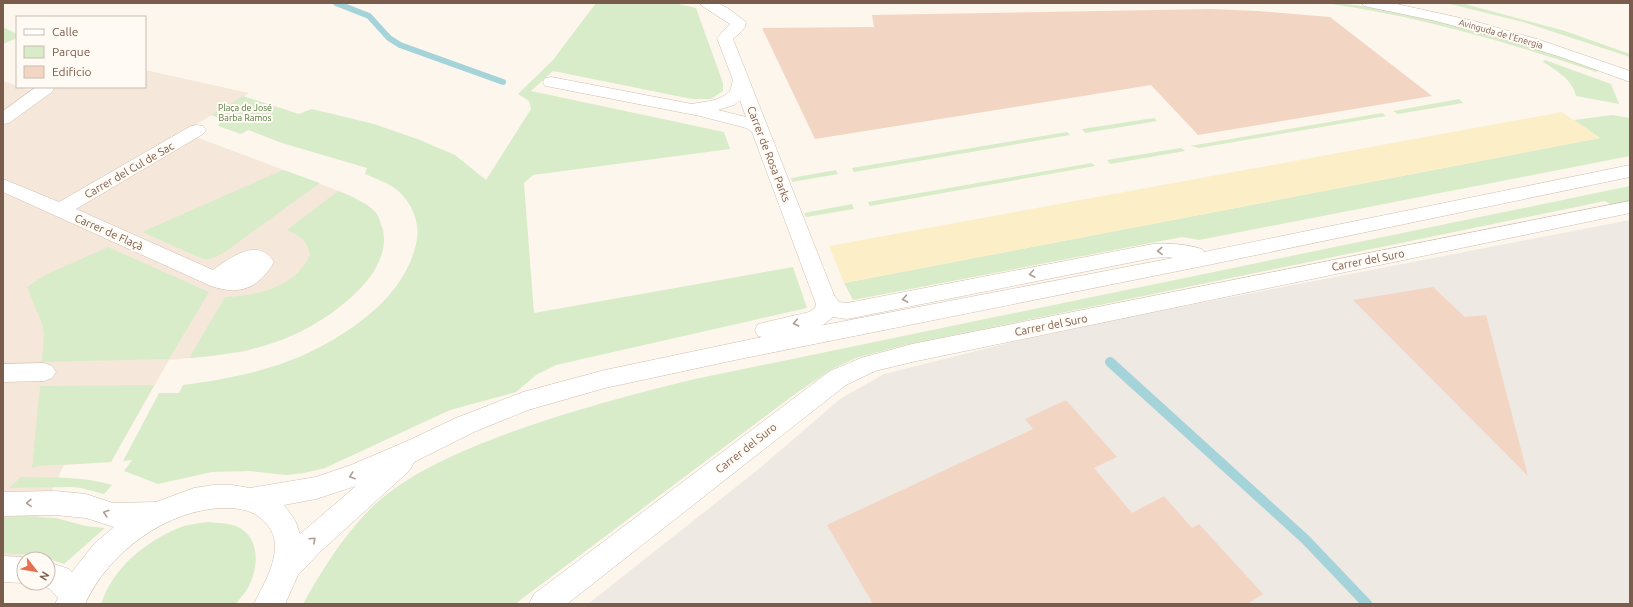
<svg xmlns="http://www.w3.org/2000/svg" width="1633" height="607" font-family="Ubuntu,sans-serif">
  <rect width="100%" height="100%" fill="#fdf6ec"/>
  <polygon fill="#f5e8da" points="145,70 249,93 183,132 339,191 367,205 376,213 383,229 384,238 383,249 374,272 359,290 333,312 301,331 284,339 247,351 211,356 169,360 111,462 64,465 14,569 3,569 3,81 29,90 36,87 145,87"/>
  <polygon fill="#efe9e4" points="1630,220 1630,604 588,604 760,468 840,399 884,374 1056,331"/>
  <g fill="#d8ecc9">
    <path d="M596,3H675L696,8L723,83V91L711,99H692L553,71L531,91L724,132L730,149L533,175L524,183L534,313L793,267L807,308L556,365L536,375L516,392L450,410L325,468L304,473L286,475L250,471L212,472L158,484L124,471L132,460L123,461L159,393H179L183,385C227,379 265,372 306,354C352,332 404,297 416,244C421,224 413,204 397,190C387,182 376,179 365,174L367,168L282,143L248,130L241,134L218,126L221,119L211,115L243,96L299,114L312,109L374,124L420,140L455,155L486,180L531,109L529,101L518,94L553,60Z"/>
    <path d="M1325,3C1355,3 1385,10 1415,16C1477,30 1538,49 1599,70L1596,72C1507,42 1418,16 1325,3Z"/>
    <polygon points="1446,3 1461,3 1565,31 1630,54 1630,57 1523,22"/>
    <polygon points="3,27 17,34 17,38 3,44"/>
    <path d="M1545,60L1611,84L1619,104L1576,96C1573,80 1556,70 1543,62Z"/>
    <polygon points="1459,99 1463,103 1398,114 1393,111"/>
    <polygon points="1382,113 1386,116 1199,148 1190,146"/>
    <polygon points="1612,115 1630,118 1630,156 1199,240 1182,237 853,300 844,283 1600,138 1574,120"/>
    <polygon points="1154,118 1157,121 1085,133 1082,129"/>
    <polygon points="1067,132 1070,135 854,172 852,168"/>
    <polygon points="1181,148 1185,151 1110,164 1107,160"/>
    <polygon points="1092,163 1095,166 870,206 868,202"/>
    <polygon points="283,170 320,183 222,254 209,259 203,259 142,232"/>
    <polygon points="836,170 838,174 792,182 791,178"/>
    <path d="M1630,186V201L1613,206L1605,201L905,345L856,358L832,369L795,394L515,604H303C322,570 342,538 369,510C405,475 452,455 498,437C562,413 629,395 695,379Z"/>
    <path d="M338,191C348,194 371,205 377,214C379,217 380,221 381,225C398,270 334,315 300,332C264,349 228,355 189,358L225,297C257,296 296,287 310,255C306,239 301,237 287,230Z"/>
    <polygon points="852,204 854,209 806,217 804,213"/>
    <polygon points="108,247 209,292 169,359 42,362 44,333 42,324 27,287 45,275"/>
    <polygon points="154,385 111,462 38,466 32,468 40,386"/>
    <path d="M21,477C52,478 82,476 112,485L104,494L81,488L72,487L9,488Z"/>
    <polygon points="23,516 56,518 86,526 105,528 64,564 40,556 3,553 3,517"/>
    <path d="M208,522C217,523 228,523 236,526C260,536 259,566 249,586C246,592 240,598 236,604H101C113,567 148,539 184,526C191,524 200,523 208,522Z"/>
  </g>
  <polygon fill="#fcefc7" points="1562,112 1600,138 844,283 829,246"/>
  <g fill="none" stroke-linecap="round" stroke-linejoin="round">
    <polyline stroke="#a5d3da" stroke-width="6" points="336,3 369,16 389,38 400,45 503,82"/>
    <polyline stroke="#a5d3da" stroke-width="10" points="1110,362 1305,539 1367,604"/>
  </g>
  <g fill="#f3d5c3">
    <polygon points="1211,9 1258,11 1330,17 1432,96 1198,135 1151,85 815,139 762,28 874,27 872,15"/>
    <polygon points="1433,287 1465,317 1486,315 1528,476 1353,300"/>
    <polygon points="1066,400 1117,457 1094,468 1132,513 1164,496 1192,528 1199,524 1263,594 1247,604 873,604 827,525 1033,429 1025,419"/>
  </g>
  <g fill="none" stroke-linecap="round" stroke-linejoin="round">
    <defs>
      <g id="minor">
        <path d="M700,3H718L729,9L746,22C746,30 738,34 733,39L834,295L839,302L847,303L1153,244C1170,243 1186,244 1202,249L1204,252L1630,165V177L1213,264L735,360L605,388L528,410L474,432L414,462L410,470L320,552L298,575L285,604H254C263,585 274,569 275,547C275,533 269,525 259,517C249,509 235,508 224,508C167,509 108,553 85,604H55L58,598L50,589L37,583H48V562L69,569L72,572L94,544L114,527L86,518L55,515L3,516V492L55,491L86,494L113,503L156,502L194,488L213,485H232L250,488L316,477L351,465L405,442L456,418L523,392L605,370L762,337L758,336L755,330L758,324L809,312L815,308L816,304L752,132L746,128L700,116L551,87L545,86L543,82L545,78L551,77L692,104C706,101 719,102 730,91L733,80L717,38L730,24L702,6ZM740,100L746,117L718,110L734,105ZM1169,257L1173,258L819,326L823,325L833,317L847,319L1153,258ZM356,486L300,534L295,520L284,505L316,499Z"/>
        <polygon points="1362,3 1392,3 1474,21 1540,40 1630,71 1630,82 1561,57 1496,37 1436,21 1364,6"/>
        <polygon points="36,87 54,88 52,92 9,123 3,124 3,111"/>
        <path d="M197,125L203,126L206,130L203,134L76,209L213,270C230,258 258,236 274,262C259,288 240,296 211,286L3,192V179L59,202L191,126Z"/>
        <polygon points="1630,201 1630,213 912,362 875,371 846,385 567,604 529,604 534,594 830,371 861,358 912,344"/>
        <polygon points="44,363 52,366 56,372 52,378 44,381 3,382 3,364"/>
        <polygon points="3,556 24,557 30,559 24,559 24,583 3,582"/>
      </g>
    </defs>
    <use href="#minor" stroke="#d1beb0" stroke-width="1"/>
    <use href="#minor" fill="#fff" fill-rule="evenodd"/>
  </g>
  <defs><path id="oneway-chevron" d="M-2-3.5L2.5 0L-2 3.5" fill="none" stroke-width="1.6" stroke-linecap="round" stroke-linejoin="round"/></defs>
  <g stroke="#af9d94">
    <use href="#oneway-chevron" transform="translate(1160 251) rotate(177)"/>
    <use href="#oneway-chevron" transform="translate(1032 274) rotate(169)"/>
    <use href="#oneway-chevron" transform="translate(905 299) rotate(169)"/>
    <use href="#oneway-chevron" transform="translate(796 323) rotate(168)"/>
    <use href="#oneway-chevron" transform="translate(352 476) rotate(161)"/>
    <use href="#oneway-chevron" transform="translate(29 503) rotate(179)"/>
    <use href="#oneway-chevron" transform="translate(106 513) rotate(-163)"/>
    <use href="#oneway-chevron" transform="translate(313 540) rotate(-43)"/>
  </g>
  <g text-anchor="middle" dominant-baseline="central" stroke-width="4" stroke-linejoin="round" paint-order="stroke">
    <g font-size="9" fill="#7a5c4d" stroke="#fffaf3">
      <text transform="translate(1501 34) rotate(16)">Avinguda de l'Energia</text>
    </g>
    <g font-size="9" fill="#537a41" stroke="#fffaf3">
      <text x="245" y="108">Plaça de José<tspan x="245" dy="10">Barba Ramos</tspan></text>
    </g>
    <g font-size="11" fill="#7a5c4d" stroke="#fffaf3">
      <text transform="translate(769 154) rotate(69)">Carrer de Rosa Parks</text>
      <text transform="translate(129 170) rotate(-30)">Carrer del Cul de Sac</text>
      <text transform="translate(109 232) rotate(24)">Carrer de Flaçà</text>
      <text transform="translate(1368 260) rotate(-11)">Carrer del Suro</text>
      <text transform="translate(1051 325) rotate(-11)">Carrer del Suro</text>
      <text transform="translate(746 448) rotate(-38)">Carrer del Suro</text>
    </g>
  </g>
  <rect width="1633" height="607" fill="none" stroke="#7a5c4d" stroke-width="8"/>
  <rect x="16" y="16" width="130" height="72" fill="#fffaf3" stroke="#cabbb1"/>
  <rect x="24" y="29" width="20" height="6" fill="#ffffff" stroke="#cabbb1"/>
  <text x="52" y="36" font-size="12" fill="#7a5c4d">Calle</text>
  <rect x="24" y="46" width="20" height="12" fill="#d8ecc9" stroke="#cabbb1"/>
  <text x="52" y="56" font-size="12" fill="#7a5c4d">Parque</text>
  <rect x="24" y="66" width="20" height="12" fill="#f3d5c3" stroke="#cabbb1"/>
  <text x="52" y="76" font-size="12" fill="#7a5c4d">Edificio</text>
  <g transform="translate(36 571) rotate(121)"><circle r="19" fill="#fffaf3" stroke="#cabbb1"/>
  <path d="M0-3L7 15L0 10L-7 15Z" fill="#e76f51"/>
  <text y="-6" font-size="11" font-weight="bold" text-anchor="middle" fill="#7a5c4d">N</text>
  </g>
</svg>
